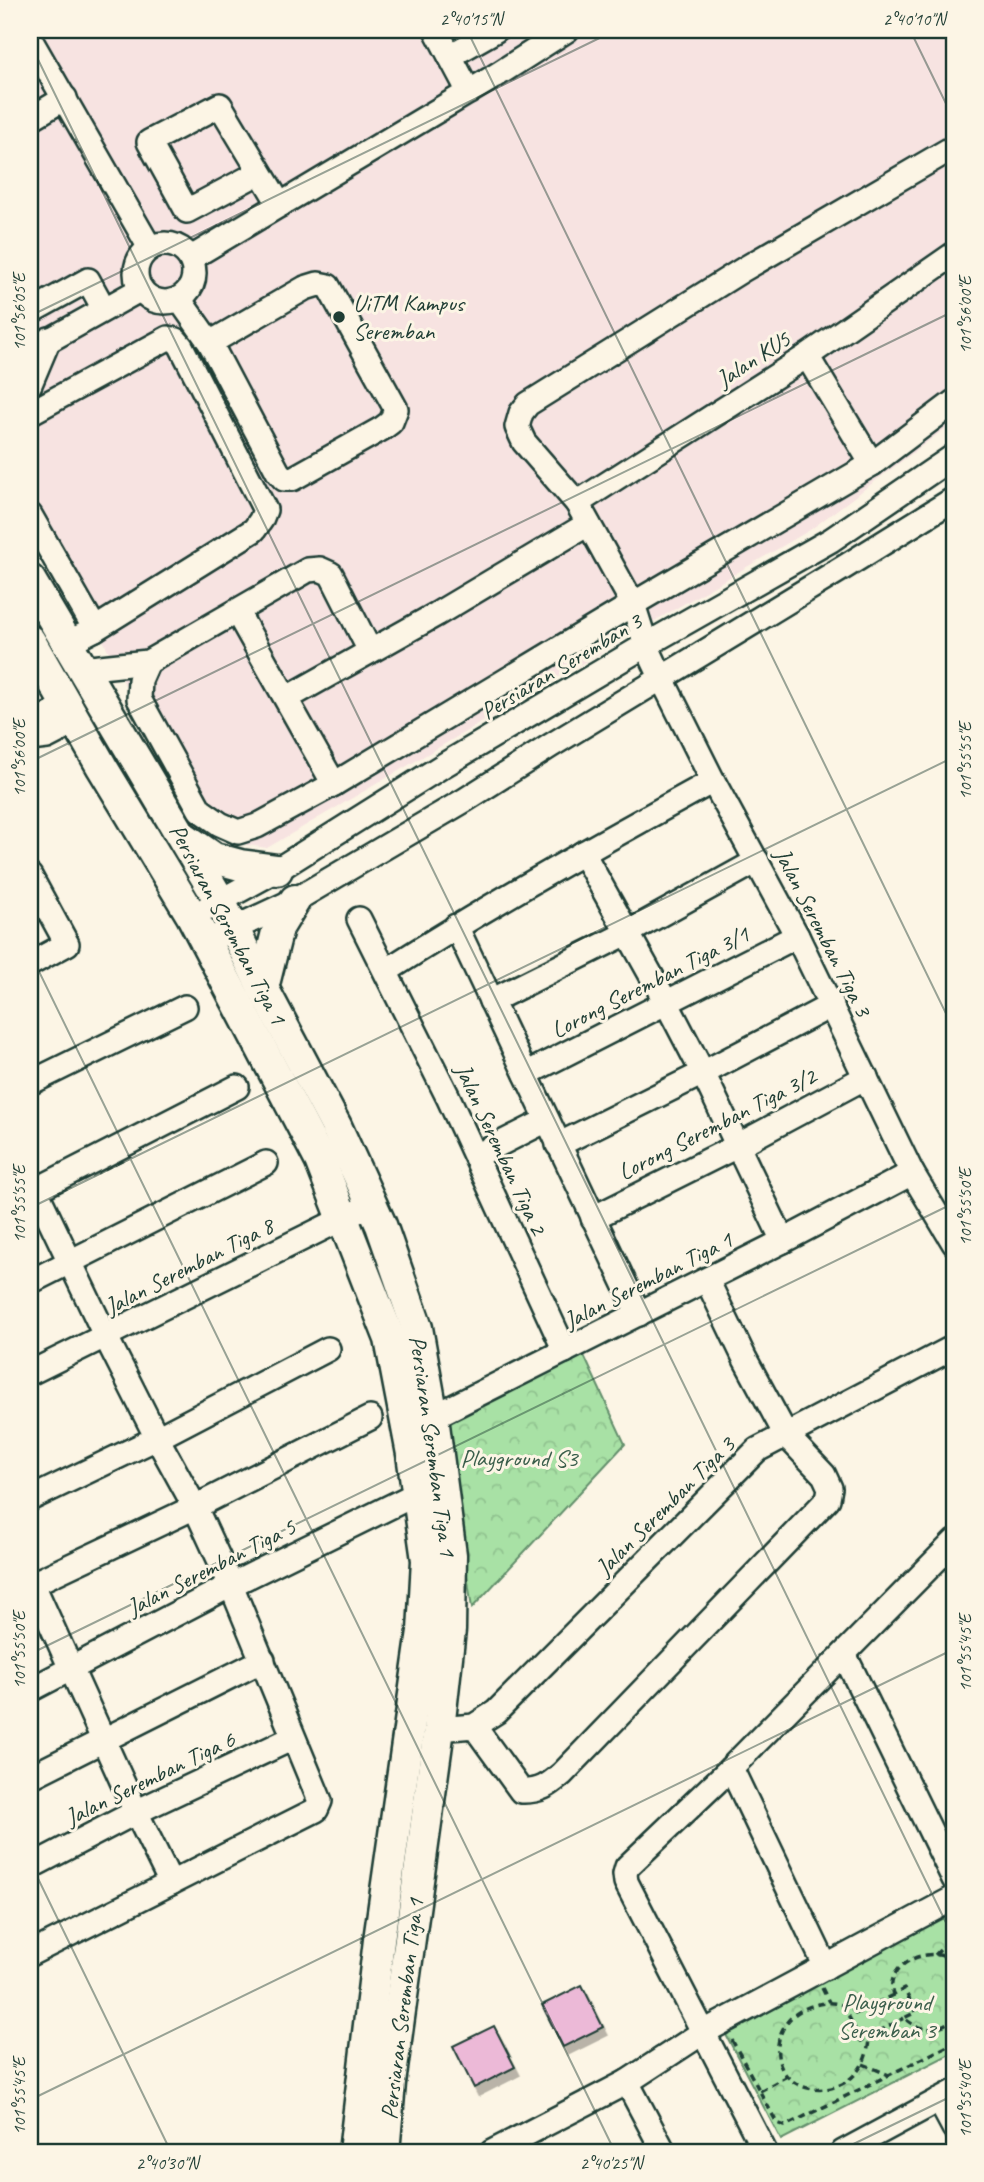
<svg xmlns="http://www.w3.org/2000/svg" width="984" height="2182" font-family="Caveat,sans-serif">
  <defs>
    <pattern id="forest-crowns" width="20" height="18" patternUnits="userSpaceOnUse" patternTransform="scale(1.75)"><rect width="20" height="18" fill="#a8e1a5"/><path d="M2 6a3 3 0 1 1 6 0M12 15a3 3 0 1 1 6 0" fill="none" stroke="#90c28f"/></pattern>
    <filter id="shadow"><feDropShadow dx="4.5" dy="8" stdDeviation="0" flood-color="#0004"/></filter>
  </defs>
  <rect width="100%" height="100%" fill="#fcf5e5"/>
  <filter id="ink" filterUnits="userSpaceOnUse"><feTurbulence type="fractalNoise" baseFrequency=".0143" numOctaves="2"/><feDisplacementMap in="SourceGraphic" scale="14" xChannelSelector="R" yChannelSelector="G"/><feConvolveMatrix kernelMatrix="1 2 1 2 8 2 1 2 1" color-interpolation-filters="sRGB"/></filter>
  <g filter="url(#ink)">
    <polygon fill="#f7e3e1" points="30,30 954,30 954,422 810,530 267,848 223,841 191,820 103,640 30,498"/>
    <g fill="url(#forest-crowns)" stroke="#648f6c" stroke-width="2">
      <polygon points="580,1347 625,1444 472,1608 443,1420"/>
      <polygon points="954,1909 954,2052 781,2140 725,2033"/>
    </g>
    <g fill="#ecb9d7" stroke="#1f3d34" stroke-width="2" filter="url(#shadow)">
      <polygon points="582,1985 603,2027 563,2047 542,2005"/>
      <polygon points="494,2026 515,2067 474,2088 453,2046"/>
    </g>
    <g fill="none" stroke-linecap="round" stroke-linejoin="round">
      <defs>
        <g id="minor">
          <polyline points="436,30 469,92"/>
          <polyline points="30,39 150,248"/>
          <polyline points="450,56 496,30"/>
          <polyline points="30,119 65,98"/>
          <polyline points="954,147 744,269 528,404 521,413 517,427 524,442 577,503 633,604 646,645 662,679 713,781 797,936 912,1173 954,1243"/>
          <polyline points="260,172 187,211 149,142 220,105 280,205"/>
          <circle cx="165" cy="273" r="29"/>
          <polyline points="191,258 492,78 567,30"/>
          <polyline points="179,299 210,343 278,472 284,479 292,479 383,428 391,422 396,409 328,286 318,284 305,288 210,343"/>
          <polyline points="30,312 88,280 104,309"/>
          <polyline points="30,351 141,289"/>
          <polyline points="807,356 872,464"/>
          <polyline points="30,384 49,339"/>
          <polyline points="30,413 168,338 176,340 181,346 265,510 261,520 254,530 95,629 66,644"/>
          <polyline points="577,503 807,356 954,254"/>
          <polyline points="30,515 95,629"/>
          <polyline points="237,612 334,784"/>
          <polyline points="148,662 140,680 139,699 200,810 220,824 238,832 257,826 334,784 633,604 872,464 954,402"/>
          <polyline points="81,669 148,662 308,570 320,569 331,574 370,651"/>
          <polyline points="287,698 437,614 588,524"/>
          <polyline points="30,729 39,720 67,705"/>
          <polyline points="30,739 47,737 76,722"/>
          <polyline points="583,853 666,1002 703,1073 783,1241"/>
          <polyline points="30,876 67,944 30,964"/>
          <polyline points="207,908 277,870 444,765 646,645 831,540 954,456"/>
          <polyline points="359,919 448,1097 565,1351"/>
          <polyline points="456,926 639,1314"/>
          <polyline points="220,935 295,900 465,800 550,746 846,566 954,499"/>
          <path d="M386,971C492,903 602,842 713,781"/>
          <polyline points="491,1001 627,933 757,861"/>
          <polyline points="526,1074 797,936"/>
          <polyline points="30,1083 185,1007"/>
          <polyline points="558,1145 703,1073 832,1005"/>
          <polyline points="476,1156 547,1120"/>
          <polyline points="30,1178 106,1337 157,1438 195,1507 231,1585 320,1801 316,1810 30,1954"/>
          <polyline points="30,1193 237,1087"/>
          <polyline points="593,1218 737,1146 866,1077"/>
          <polyline points="30,1282 266,1163"/>
          <polyline points="30,1373 356,1212"/>
          <polyline points="421,1423 783,1241 912,1173"/>
          <polyline points="30,1499 157,1438 328,1349"/>
          <polyline points="30,1578 136,1812 171,1883"/>
          <polyline points="30,1585 195,1507 370,1418"/>
          <polyline points="844,1654 954,1879"/>
          <polyline points="30,1690 231,1585 418,1493"/>
          <path d="M474,1726L521,1791C540,1792 549,1785 562,1774L828,1499L830,1488L824,1475L786,1435L745,1359L707,1280"/>
          <polyline points="439,1729 474,1726 496,1712 757,1450 954,1347"/>
          <polyline points="731,1768 826,1967"/>
          <polyline points="30,1777 263,1660"/>
          <polyline points="30,1867 136,1812 293,1738"/>
          <polyline points="627,2082 664,2152"/>
          <polyline points="939,2100 954,2128"/>
          <polyline points="492,2152 627,2082 702,2033 954,1898"/>
          <polyline points="765,2152 626,1882 625,1874 627,1867 731,1768 954,1542"/>
          <polyline points="843,2152 954,2092"/>
        </g>
        <g id="major">
          <polyline points="30,580 220,901 263,988 336,1126 381,1225 417,1328 433,1417 451,1555 450,1630 439,1729 390,2083 384,2152"/>
          <polyline points="30,641 102,767 192,916 320,1160 390,1339 412,1454 427,1560 423,1631 379,1940 354,2152"/>
          <polyline points="185,838 214,858 240,865 277,870"/>
          <polyline points="263,988 278,928 295,900"/>
        </g>
      </defs>
      <use href="#minor" stroke="#1f3d34" stroke-width="28"/>
      <use href="#major" stroke="#1f3d34" stroke-width="35"/>
      <g stroke="#1f3d34" stroke-width="3.5" stroke-dasharray="7 5" stroke-linecap="butt">
        <polyline points="935,1955 942,1948 954,1944"/>
        <path d="M954,1962C932,1943 883,1963 893,1995L904,1989L916,2012L904,2018C921,2033 936,2031 954,2019"/>
        <polyline points="822,1988 829,2002"/>
        <polyline points="893,1995 849,2017 861,2041 904,2018"/>
        <path d="M857,2013C840,2001 826,2000 806,2008C792,2014 783,2024 779,2039C765,2103 867,2110 869,2037"/>
        <polyline points="732,2040 777,2123 785,2126 954,2043"/>
        <polyline points="863,2064 889,2075"/>
        <polyline points="760,2091 787,2076"/>
      </g>
      <use href="#minor" stroke="#fcf5e5" stroke-width="23"/>
      <use href="#major" stroke="#fcf5e5" stroke-width="30"/>
    </g>
  </g>
  <path fill="none" stroke="#1f3d34" stroke-width="2" stroke-opacity="0.45" d="M467,30L954,1030M910,30L954,120M30,43L954,1939M30,316L616,30M30,762L954,311M30,953L615,2152M30,1208L954,757M30,1654L954,1203M30,1862L171,2152M30,2100L954,1649M837,2152L954,2095"/>
  <circle fill="#1f3d34" stroke="#fcf5e5" stroke-width="2.5" cx="339" cy="317" r="7"/>
  <g text-anchor="middle" dominant-baseline="central" stroke-width="6" stroke-linejoin="round" paint-order="stroke">
    <g font-size="24" fill="#1f3d34" stroke="#fcf5e5" text-anchor="start">
      <text x="353" y="303">UiTM Kampus<tspan x="353" dy="28">Seremban</tspan></text>
    </g>
    <g font-size="24" fill="#1f3d34" stroke="#fcf5e5">
      <text transform="translate(753 359) rotate(-33)">Jalan KU5</text>
      <text transform="translate(561 666) rotate(-31)">Persiaran Seremban 3</text>
      <text transform="translate(228 924) rotate(62)">Persiaran Seremban Tiga 1</text>
      <text transform="translate(823 932) rotate(63)">Jalan Seremban Tiga 3</text>
      <text transform="translate(650 982) rotate(-27)">Lorong Seremban Tiga 3/1</text>
      <text transform="translate(717 1124) rotate(-27)">Lorong Seremban Tiga 3/2</text>
      <text transform="translate(501 1149) rotate(65)">Jalan Seremban Tiga 2</text>
      <text transform="translate(189 1266) rotate(-27)">Jalan Seremban Tiga 8</text>
      <text transform="translate(648 1280) rotate(-27)">Jalan Seremban Tiga 1</text>
      <text transform="translate(433 1446) rotate(82)">Persiaran Seremban Tiga 1</text>
      <text transform="translate(665 1506) rotate(-45)">Jalan Seremban Tiga 3</text>
      <text transform="translate(211 1567) rotate(-27)">Jalan Seremban Tiga 5</text>
      <text transform="translate(150 1778) rotate(-26)">Jalan Seremban Tiga 6</text>
      <text transform="translate(402 2009) rotate(-83)">Persiaran Seremban Tiga 1</text>
    </g>
    <g font-size="24" fill="#3a5e4b" stroke="#fcf5e5">
      <text x="519" y="1458">Playground S3</text>
      <text x="887" y="2002">Playground<tspan x="887" dy="28">Seremban 3</tspan></text>
    </g>
  </g>
  <rect width="984" height="2182" fill="none" stroke="#fcf5e5" stroke-width="77"/>
  <rect x="38" y="38" width="908" height="2106" fill="none" stroke="#1f3d34" stroke-width="2.5"/>
  <g font-size="18" text-anchor="middle" fill="#1f3d34">
    <text x="471" y="25">2°40'15"N</text>
    <text x="914" y="25">2°40'10"N</text>
    <text transform="translate(19 312) rotate(-90)" y="6">101°56'05"E</text>
    <text transform="translate(965 315) rotate(-90)" y="6">101°56'00"E</text>
    <text transform="translate(19 758) rotate(-90)" y="6">101°56'00"E</text>
    <text transform="translate(965 761) rotate(-90)" y="6">101°55'55"E</text>
    <text transform="translate(19 1204) rotate(-90)" y="6">101°55'55"E</text>
    <text transform="translate(965 1207) rotate(-90)" y="6">101°55'50"E</text>
    <text transform="translate(19 1650) rotate(-90)" y="6">101°55'50"E</text>
    <text transform="translate(965 1653) rotate(-90)" y="6">101°55'45"E</text>
    <text transform="translate(19 2096) rotate(-90)" y="6">101°55'45"E</text>
    <text transform="translate(965 2099) rotate(-90)" y="6">101°55'40"E</text>
    <text x="167" y="2169">2°40'30"N</text>
    <text x="611" y="2169">2°40'25"N</text>
  </g>
</svg>
